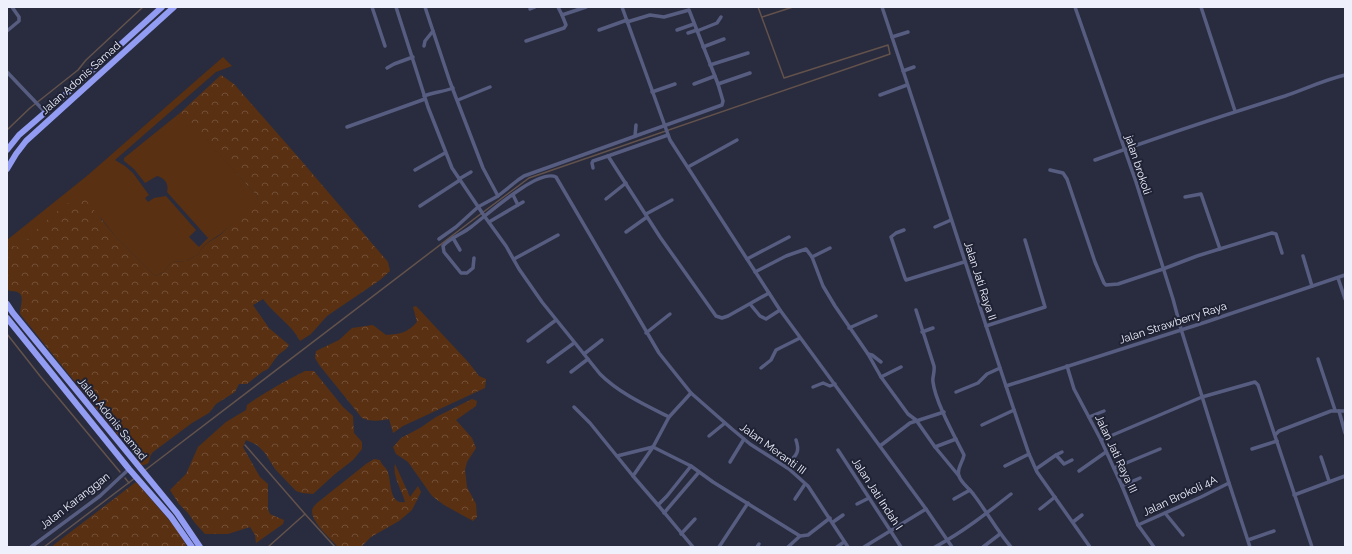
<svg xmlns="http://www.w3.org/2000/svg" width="1352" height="554" font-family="Raleway,sans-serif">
  <defs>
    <pattern id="forest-crowns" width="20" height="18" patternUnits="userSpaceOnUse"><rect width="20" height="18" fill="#593011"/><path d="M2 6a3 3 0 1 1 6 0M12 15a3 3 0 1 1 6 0" fill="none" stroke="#714e35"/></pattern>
  </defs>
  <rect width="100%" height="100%" fill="#292c3e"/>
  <path fill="#593011" d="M223,57L232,66L216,72L115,160L125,166L133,173L149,195L145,198L148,202L154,198L166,196L196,230L189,237L199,247L208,238L167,192C169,184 165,178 157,176L145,183L134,169L124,161V158L181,112L258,197L257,201C243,210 233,225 219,235C212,240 202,244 199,254L186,261L171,262L164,272L155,276L115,236L101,218L61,209L28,239L20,248L11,249L7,252V240L88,175Z"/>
  <g fill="url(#forest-crowns)">
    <path d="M221,75L234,84L299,158L388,262L390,271L380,280L327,316L311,334L300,341C292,325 274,314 263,299L253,305L269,328L289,345L286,349L278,355L268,369L262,372L247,384H239L235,392L216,404L209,413L192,423L153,452C146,460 154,465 140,465L134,452L118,435L20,314C20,303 28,291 10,291L7,289V252L11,249L12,246L20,247C35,231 59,206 79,197L85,199L115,236L155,276L164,272L171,262L186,261L199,254C202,244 212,241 220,235C231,226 239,214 250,206C254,202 257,202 258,197L181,113V112Z"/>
    <path d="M416,306L469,363L479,376L486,379L485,388L403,426L393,433L389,419C379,421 372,422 362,418L320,366L315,358L316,351L339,340L352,328L373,325L386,335C401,334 407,333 417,322L413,307Z"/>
    <path d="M305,371H314L343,407L353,416L354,433L362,442V449L353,460L335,474L313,494L302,493L296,491L275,469L265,453L257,445L246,440L243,447L260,477L268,484V509L270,514L284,520L283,524L256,543L255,535L250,527L228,534H205L195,523L188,513L179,504L170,490L186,474L198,447L226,422L246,410L247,405C265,392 285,381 305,371Z"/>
    <polygon points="472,399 477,401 476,406 456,420 472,438 476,448 467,462 465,470 467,487 476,504 477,517 473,521 444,505 432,496 408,462 396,454 393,447 401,438 420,428 436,417"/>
    <path d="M374,459L380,460C381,464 384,466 387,470C392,480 388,505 405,502C402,490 392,476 395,464L410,497L418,486L421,492L412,510L399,521L371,537L361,547H338C330,538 312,523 312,511C312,508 315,505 317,503L366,464Z"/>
    <polygon points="136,482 177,529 187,547 51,547"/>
  </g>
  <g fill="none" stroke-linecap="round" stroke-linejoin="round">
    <g stroke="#63524c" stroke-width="1.5">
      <polyline points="762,17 793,7"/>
      <polyline points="7,130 30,108 78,70 86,60 143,7"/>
      <polyline points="7,334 40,376 120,472"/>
      <polyline points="245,445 305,514"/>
      <polyline points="144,471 474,219 529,178 890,54 888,45 784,78 758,7"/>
      <polyline points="125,478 129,483"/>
      <polyline points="44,547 135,478"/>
      <polyline points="268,547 305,514 335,547"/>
    </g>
    <g stroke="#575d80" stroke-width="3.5">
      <polyline points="372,7 385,46"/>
      <path d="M396,7L428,107L452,168L485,217L506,246L519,269L542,302L600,374C619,393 645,405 669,417"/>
      <polyline points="425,7 450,82 483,168 498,196"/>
      <polyline points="558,7 562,15 586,7"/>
      <polyline points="622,7 670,140 780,310 926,509 952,547"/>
      <path d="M882,7C932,156 978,306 1029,454L1037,472L1090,547"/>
      <polyline points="1075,7 1136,182 1173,299 1181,329 1229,483 1250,547"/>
      <polyline points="1201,7 1235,111"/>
      <polyline points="530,9 535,7"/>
      <polyline points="599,30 627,20"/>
      <polyline points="677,30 694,24"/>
      <polyline points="7,31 19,21 19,17 12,7"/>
      <polyline points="697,31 717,23 721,17"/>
      <polyline points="688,33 697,30"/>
      <polyline points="892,37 908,32"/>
      <polyline points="526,41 564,28 566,25 562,15"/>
      <polyline points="424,46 425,41 433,31"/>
      <polyline points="703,47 724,39"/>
      <polyline points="710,65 748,53"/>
      <polyline points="387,68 394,64 413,57"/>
      <polyline points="903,71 914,67"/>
      <polyline points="7,72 45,112"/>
      <polyline points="694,84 715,76"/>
      <polyline points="718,84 750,73"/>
      <polyline points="652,92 675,84"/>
      <polyline points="880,95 907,85"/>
      <path d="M424,96C434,92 443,92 453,88"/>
      <polyline points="458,100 490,87"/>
      <polyline points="347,127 425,99"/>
      <polyline points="668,135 608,156 660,237 716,316 722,318 728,316 769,293"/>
      <polyline points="635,136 636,125"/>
      <path d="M1095,160C1158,137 1221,116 1285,96C1305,89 1324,80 1345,75"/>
      <polyline points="688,167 737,140"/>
      <polyline points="593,168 592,163 593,161 608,156"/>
      <polyline points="415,170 445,153"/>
      <polyline points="1050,170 1063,173 1067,179 1095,262 1104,283 1106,285 1118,284 1163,269 1197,256 1272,233 1276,234 1282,253"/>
      <polyline points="459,179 471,172"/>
      <polyline points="513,195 518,205"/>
      <polyline points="1185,197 1201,194 1220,249"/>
      <polyline points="606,199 626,183"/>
      <polyline points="420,206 460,180"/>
      <polyline points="646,214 672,200"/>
      <polyline points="489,222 523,202"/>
      <polyline points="935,227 951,220"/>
      <polyline points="904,230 896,233 891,237 905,278 906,280 964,262"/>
      <polyline points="626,232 647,217"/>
      <polyline points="453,238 460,250"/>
      <polyline points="439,239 456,227 478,207 498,196 518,180 524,176 722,105 723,101 718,84 689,10 664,17 650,15 627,22"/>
      <polyline points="1303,256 1312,286"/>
      <polyline points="812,257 830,248"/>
      <path d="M474,258L473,268L467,273H461L444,252L443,246C450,238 462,234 471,227C486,216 538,168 556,177L659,353L691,393L732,429L750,444L789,469L808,486L848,547"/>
      <polyline points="514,259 558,235"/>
      <polyline points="747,259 789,237"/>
      <polyline points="755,272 786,256 806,249 812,257 823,286 835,306 868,354 881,377 908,414 916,420 935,447 956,439"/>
      <polyline points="1338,278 1345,299"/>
      <polyline points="750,304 760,316 766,319 780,310"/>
      <path d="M916,310L934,366C935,373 932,377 933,382C935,401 955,437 964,455C963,462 956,469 959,476C961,483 970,489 974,495C987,512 997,531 1011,547"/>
      <polyline points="986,326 1045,307 1025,240"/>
      <polyline points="849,328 876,316"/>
      <polyline points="922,332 933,328"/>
      <polyline points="646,333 670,314"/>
      <polyline points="528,341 556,320"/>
      <polyline points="584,354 602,340"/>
      <polyline points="868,354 872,355 881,362"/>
      <polyline points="1318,359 1335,410"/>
      <polyline points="548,362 574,343"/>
      <polyline points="1067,366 1074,389 1101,440 1122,486 1138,525 1154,547"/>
      <polyline points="761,368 771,360 776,350 800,338"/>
      <polyline points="571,372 588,359"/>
      <polyline points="881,377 901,367"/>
      <polyline points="1006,386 1206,322 1345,275"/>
      <polyline points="813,387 823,383 830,386 835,384"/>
      <polyline points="956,392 978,383 987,374 1000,368"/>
      <polyline points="691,393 669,417 653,447 633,476 658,505 667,496 691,466 713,482 800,536 808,535 830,518"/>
      <polyline points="574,407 590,423 633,476"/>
      <polyline points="1339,411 1345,433"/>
      <polyline points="1089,417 1104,411"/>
      <polyline points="982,425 1014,410"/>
      <polyline points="1275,435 1279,431 1331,411 1345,411"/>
      <polyline points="709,436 725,423"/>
      <polyline points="1101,440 1202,397 1255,382 1258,385 1312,547"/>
      <polyline points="880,446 910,423 944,412"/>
      <polyline points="935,447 959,476"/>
      <polyline points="1252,449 1277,441"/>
      <polyline points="838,450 901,547"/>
      <polyline points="1056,455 1062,452"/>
      <polyline points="617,456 653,447 691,466"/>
      <polyline points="1321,457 1329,481"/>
      <polyline points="730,462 744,439"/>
      <polyline points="1005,466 1029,454"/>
      <path d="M786,467C794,455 801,455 796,440"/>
      <polyline points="1114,468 1160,449"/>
      <polyline points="1036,469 1056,455 1064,464 1072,460"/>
      <polyline points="1079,471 1106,452"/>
      <polyline points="1122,486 1140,478"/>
      <polyline points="1294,495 1345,476"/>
      <polyline points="795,499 805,484"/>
      <polyline points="954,499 970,490"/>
      <polyline points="857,504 869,498"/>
      <polyline points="658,505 693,547"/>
      <polyline points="1040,509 1055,497"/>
      <polyline points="664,513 699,472"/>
      <polyline points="1165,513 1183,535"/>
      <polyline points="833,522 843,515"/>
      <polyline points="1073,522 1082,515"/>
      <polyline points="1138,525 1201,497 1229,483"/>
      <polyline points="681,534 695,519"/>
      <polyline points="1248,540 1274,531"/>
      <polyline points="31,547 100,496 129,469"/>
      <polyline points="719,547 748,503"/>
      <polyline points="757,547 759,544"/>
      <polyline points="788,547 800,536"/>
      <polyline points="837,547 844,542"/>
      <polyline points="864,547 926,509"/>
      <path d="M935,547C963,532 987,513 1011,494"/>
      <polyline points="983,547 1000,534"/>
    </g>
    <g stroke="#919cf2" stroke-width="6">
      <polyline points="7,150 19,135 55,104 162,7"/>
      <polyline points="7,169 16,154 26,141 174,7"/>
      <polyline points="7,304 13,313 177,513 200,547"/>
      <polyline points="7,318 129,469 171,517 192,547"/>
    </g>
  </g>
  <g text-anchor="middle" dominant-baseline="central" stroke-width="4" stroke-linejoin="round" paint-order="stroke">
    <g font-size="11" fill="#eef0fc" stroke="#1f2234">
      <text transform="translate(81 78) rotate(-42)">Jalan Adonis Samad</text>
      <text transform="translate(1138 165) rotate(72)">jalan brokoli</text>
      <text transform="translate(980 281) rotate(72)">Jalan Jati Raya II</text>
      <text transform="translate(1173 323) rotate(-18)">Jalan Strawberry Raya</text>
      <text transform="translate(112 419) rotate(51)">Jalan Adonis Samad</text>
      <text transform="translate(773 449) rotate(36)">Jalan Meranti III</text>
      <text transform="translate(1116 454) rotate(65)">Jalan Jati Raya III</text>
      <text transform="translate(877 494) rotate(57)">Jalan Jati Indah I</text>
      <text transform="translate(1180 496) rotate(-25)">Jalan Brokoli 4A</text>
      <text transform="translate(75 501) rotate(-38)">Jalan Karanggan</text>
    </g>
  </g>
  <rect width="1352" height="554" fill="none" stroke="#eef0fc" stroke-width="16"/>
</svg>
